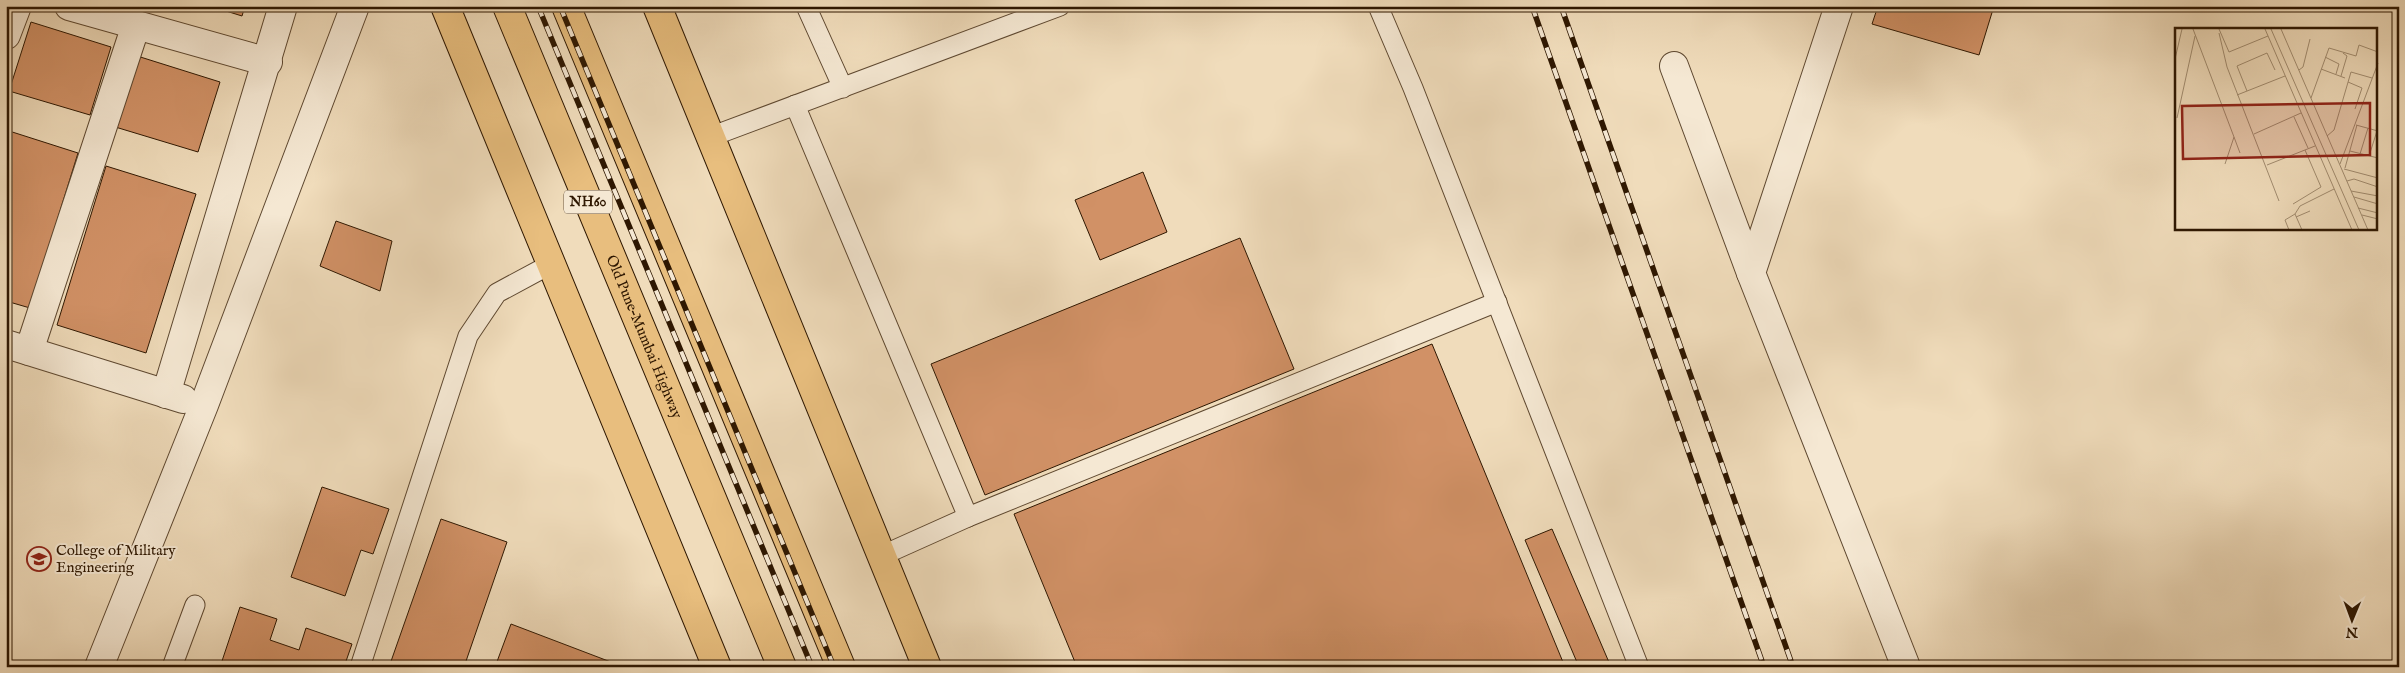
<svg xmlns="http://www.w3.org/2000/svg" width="2405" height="673" font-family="'IM FELL English',serif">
  <rect width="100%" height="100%" fill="#f0dcbb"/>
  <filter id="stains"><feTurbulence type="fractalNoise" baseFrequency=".004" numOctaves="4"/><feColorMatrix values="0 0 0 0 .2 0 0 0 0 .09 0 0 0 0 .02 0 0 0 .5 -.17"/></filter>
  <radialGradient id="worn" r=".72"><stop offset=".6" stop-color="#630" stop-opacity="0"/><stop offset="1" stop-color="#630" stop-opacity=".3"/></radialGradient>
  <g fill="#d19166" stroke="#2e1701">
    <polygon points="210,6 245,6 242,16"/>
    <polygon points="1878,6 1994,6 1979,55 1872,24"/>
    <polygon points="31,22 111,47 90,115 9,91"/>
    <polygon points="134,55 220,82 198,152 112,126"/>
    <polygon points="6,130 78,153 30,308 6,301"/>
    <polygon points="106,166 196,194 146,353 57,325"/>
    <polygon points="1143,172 1167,232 1100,260 1075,200"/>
    <polygon points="336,221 392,241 380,291 320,266"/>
    <polygon points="1240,238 1294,369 985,495 931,364"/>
    <polygon points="1432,344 1565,667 1077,667 1014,514"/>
    <polygon points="322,487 389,509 373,554 361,550 345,596 291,577"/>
    <polygon points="441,519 507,542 464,667 389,667"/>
    <polygon points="1552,529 1611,667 1579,667 1525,540"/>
    <polygon points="240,607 277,619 270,640 299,650 306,628 352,644 344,667 220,667"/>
    <polygon points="511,624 624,667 495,667"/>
  </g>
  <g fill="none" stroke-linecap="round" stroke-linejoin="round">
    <defs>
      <g id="lane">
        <polyline points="806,6 843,88"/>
        <polyline points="1378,6 1413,88 1639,667"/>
        <polyline points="795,105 968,517"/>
        <polyline points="710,137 1060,6"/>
        <polyline points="881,556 968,517 1497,302"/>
        <polyline points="172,667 195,605"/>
        <polyline points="360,667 468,336 497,293 551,264"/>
      </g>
      <g id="street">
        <polyline points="69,6 268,62"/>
        <polyline points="1839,6 1751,273 1906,667"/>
        <polyline points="6,35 17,6"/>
        <polyline points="1674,66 1751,273"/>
        <polyline points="6,344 183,399"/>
        <polyline points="29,351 136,25"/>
        <polyline points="166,394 283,6"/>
        <polyline points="99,667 204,405 355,6"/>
      </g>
      <g id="primary">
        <polyline points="445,6 717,667"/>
        <polyline points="657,6 927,667"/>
      </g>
      <g id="highway">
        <path id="s1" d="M507,6L782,667"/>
        <polyline points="566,6 841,667"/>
      </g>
    </defs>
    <use href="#lane" stroke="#5e4830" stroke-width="21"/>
    <use href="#street" stroke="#5e4830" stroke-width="30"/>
    <use href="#primary" stroke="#2e1701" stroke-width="30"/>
    <use href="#highway" stroke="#2e1701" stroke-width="30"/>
    <use href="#lane" stroke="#f5e8d3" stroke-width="19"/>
    <use href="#street" stroke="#f5e8d3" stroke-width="28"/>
    <use href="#primary" stroke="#e8be7e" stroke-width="28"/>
    <use href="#highway" stroke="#e8be7e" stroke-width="28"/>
    <defs>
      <g id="rail">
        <polyline points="538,6 812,667"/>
        <polyline points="560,6 834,667"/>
        <polyline points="1532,6 1764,667"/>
        <polyline points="1561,6 1793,667"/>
      </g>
    </defs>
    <use href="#rail" stroke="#2e1701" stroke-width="5.5"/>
    <use href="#rail" stroke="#f5e8d3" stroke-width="4" stroke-dasharray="11" stroke-linecap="butt"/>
  </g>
  <defs>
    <symbol id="university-ring" viewBox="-11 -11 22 22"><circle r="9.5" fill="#f5e8d3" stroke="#8f2418" stroke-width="1.5"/><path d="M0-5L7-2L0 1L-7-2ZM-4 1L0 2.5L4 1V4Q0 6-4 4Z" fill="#8f2418"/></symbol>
  </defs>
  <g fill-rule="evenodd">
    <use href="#university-ring" x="25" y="545" width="28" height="28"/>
  </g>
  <g text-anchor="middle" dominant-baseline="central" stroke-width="4" stroke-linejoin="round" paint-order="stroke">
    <rect fill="#f5e8d3" stroke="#6a5640" stroke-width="1" x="564" y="190.5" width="48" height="23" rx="4"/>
    <g font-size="14" font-weight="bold" fill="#2e1701">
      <text x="588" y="202">NH60</text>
    </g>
    <g font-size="15" fill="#2e1701" stroke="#f5e8d3">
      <text stroke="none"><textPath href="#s1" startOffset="358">Old Pune–Mumbai Highway</textPath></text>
    </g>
    <g font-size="15" fill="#2e1701" stroke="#f5e8d3" text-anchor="start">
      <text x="56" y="550">College of Military<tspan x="56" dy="17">Engineering</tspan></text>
    </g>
  </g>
  <g transform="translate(2175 28)">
    <rect width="202" height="202" fill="#f0dcbb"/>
    <path fill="none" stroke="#a28d71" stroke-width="1" d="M18,1L59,109L50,136M44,1L54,24L93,8M90,1L177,202M96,1L184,202M106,1L193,202M44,5L52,39L104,173M150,29L164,36L161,46M0,31L7,1M146,41L170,50M124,42L128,39L135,11M166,48L172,28L168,25M173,54L187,60L180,81M72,63L62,38L92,25L100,42M62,67L110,48M136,70L154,20L181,28L184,17L203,24M119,89L133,120M2,90L20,8M181,97L203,103M79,106L126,85M152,108L159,102L176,44L197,50M59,109L65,125M175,123L203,130M185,126L193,100M194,128L202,103M165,136L203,35M92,137L140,118M170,140L182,97M169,141L203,150M172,153L179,151L203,159M176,163L203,168M179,169L203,176M118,176L146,159L130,122M183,180L203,185M120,186L127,202M187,187L203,191M121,189L135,183M114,202L110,192L120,186L125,178L159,161"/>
    <path fill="#8f2418" fill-opacity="0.15" stroke="#8f2418" stroke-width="2.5" d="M195,75V127L8,131L7,78Z"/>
    <rect width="202" height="202" fill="none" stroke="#2e1701" stroke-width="2.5"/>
  </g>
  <rect width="2405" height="673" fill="none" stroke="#f0dcbb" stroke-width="25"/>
  <rect x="8" y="8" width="2390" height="658" fill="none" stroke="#2e1701" stroke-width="2.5"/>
  <rect x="12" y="12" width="2380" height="648" fill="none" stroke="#2e1701"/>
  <g transform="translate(2352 620) rotate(181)" stroke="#f5e8d3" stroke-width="4" paint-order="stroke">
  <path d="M0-4L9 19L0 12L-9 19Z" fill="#2e1701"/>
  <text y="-8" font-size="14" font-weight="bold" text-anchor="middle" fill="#2e1701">N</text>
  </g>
  <rect width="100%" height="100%" filter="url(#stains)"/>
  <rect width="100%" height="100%" fill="url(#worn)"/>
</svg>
